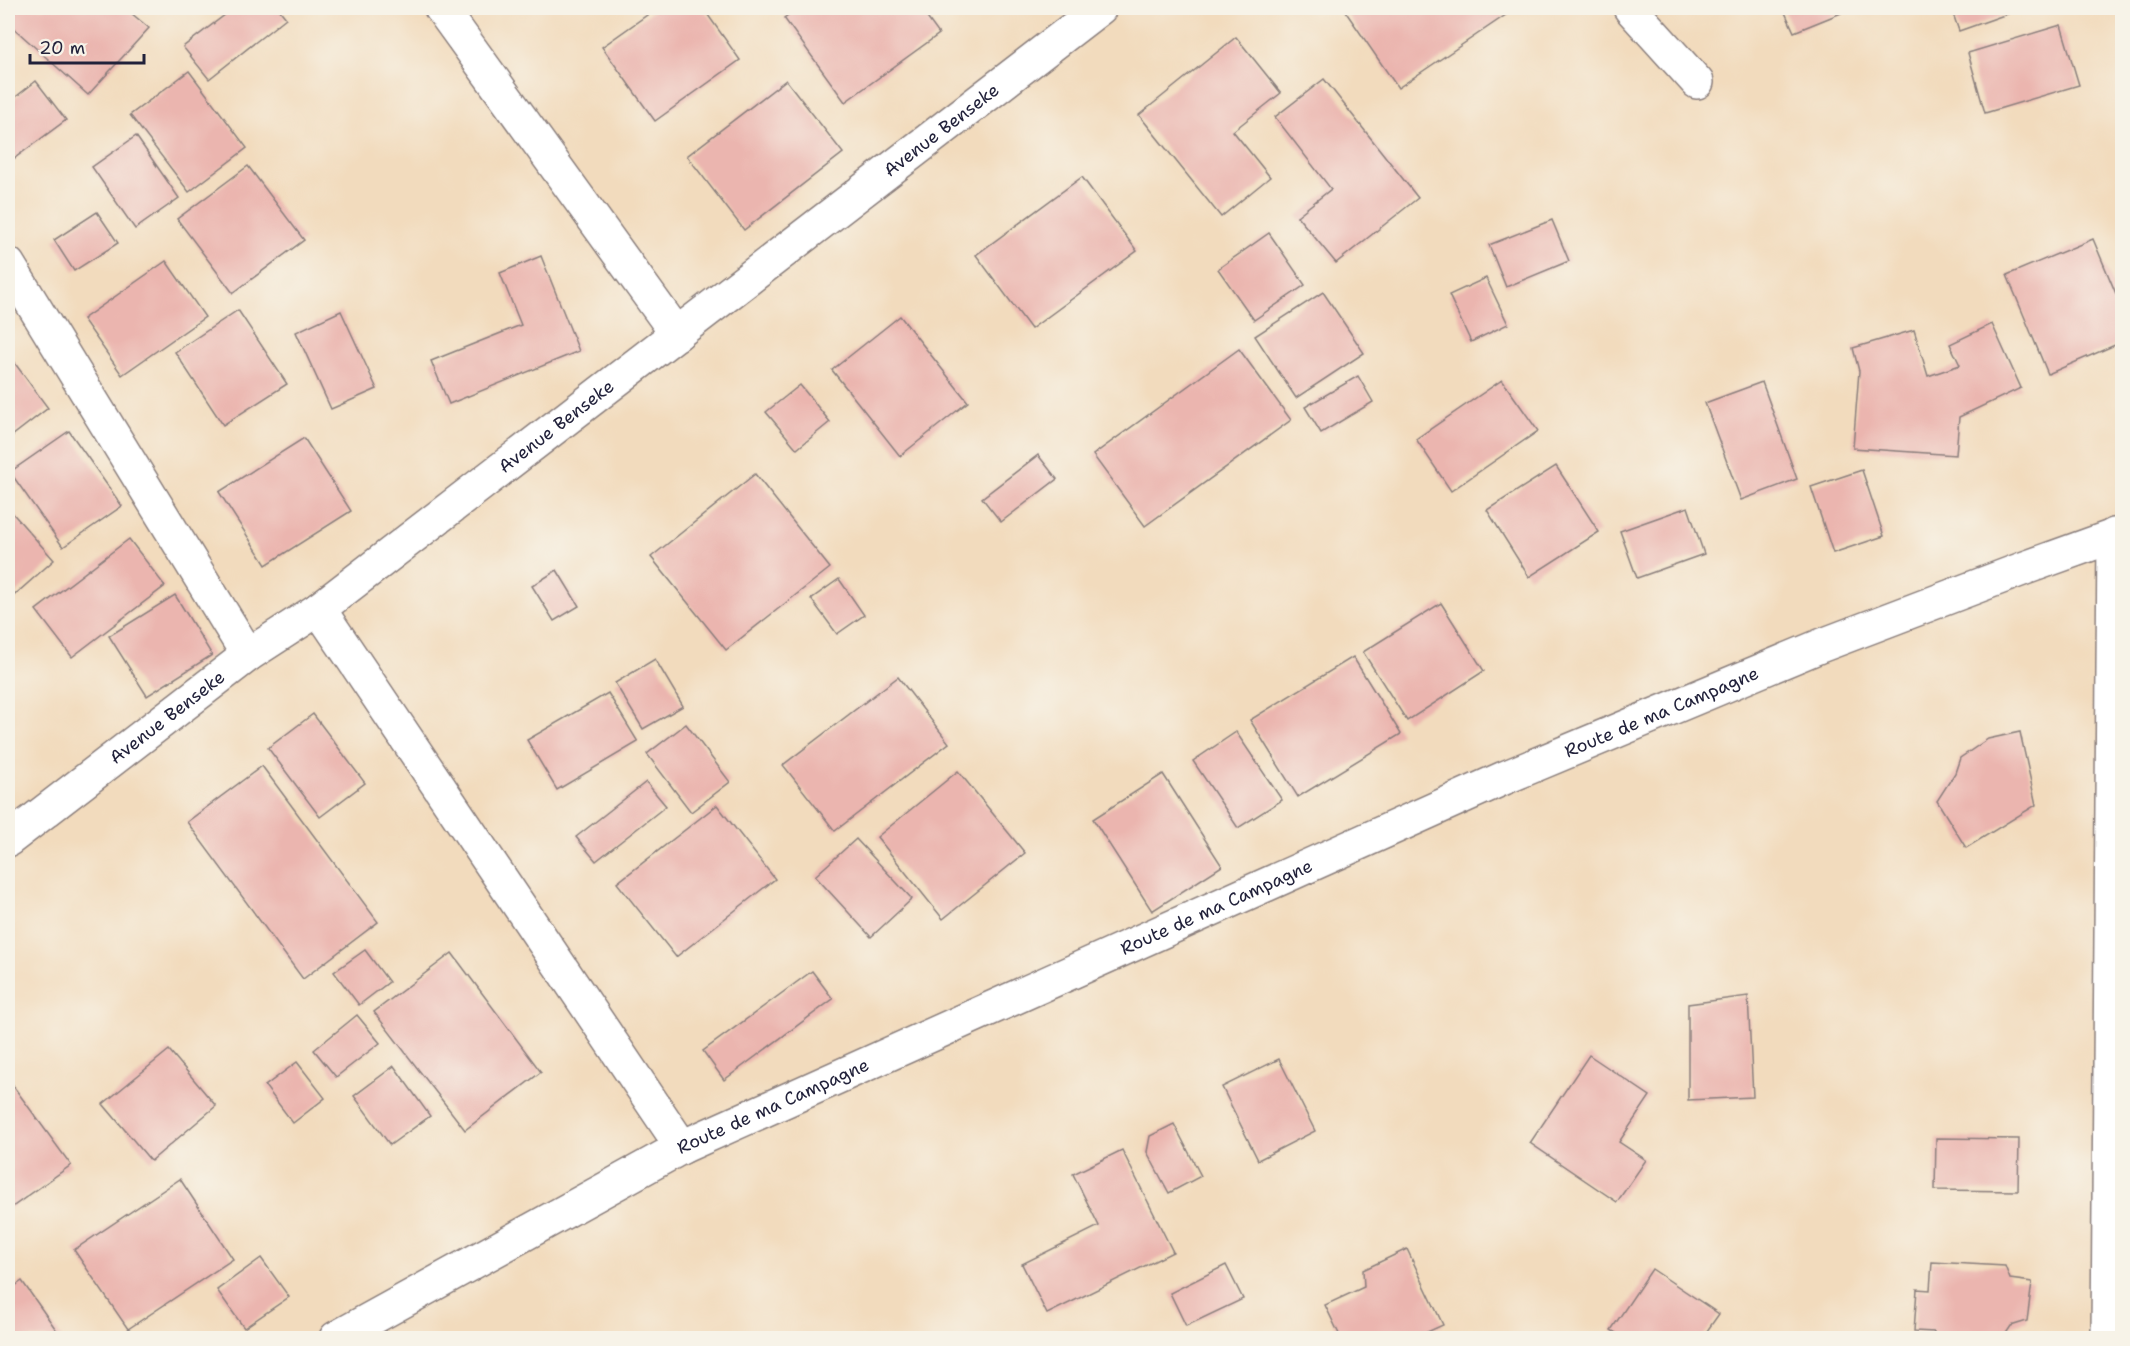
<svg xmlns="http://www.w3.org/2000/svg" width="2130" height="1346" font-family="'Shantell Sans',sans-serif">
  <rect width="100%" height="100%" fill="#f7f3e8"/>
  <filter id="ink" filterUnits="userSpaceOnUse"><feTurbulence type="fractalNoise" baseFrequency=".0167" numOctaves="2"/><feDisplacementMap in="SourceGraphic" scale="12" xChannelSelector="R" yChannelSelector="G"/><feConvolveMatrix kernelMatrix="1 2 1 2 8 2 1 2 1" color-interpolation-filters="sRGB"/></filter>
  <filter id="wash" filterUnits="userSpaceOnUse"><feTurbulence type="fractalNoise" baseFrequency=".008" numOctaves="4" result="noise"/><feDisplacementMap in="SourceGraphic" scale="24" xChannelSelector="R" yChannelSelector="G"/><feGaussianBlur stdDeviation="1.35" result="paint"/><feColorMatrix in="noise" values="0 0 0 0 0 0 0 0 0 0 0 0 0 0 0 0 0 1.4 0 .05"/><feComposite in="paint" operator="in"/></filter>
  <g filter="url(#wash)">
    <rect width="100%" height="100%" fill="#f2dbbd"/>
    <g id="blocks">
      <g fill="#ebb5af">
        <polygon points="18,8 125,8 149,28 88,95 8,23 8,19"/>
        <polygon points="234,8 278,8 286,18 209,79 183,47"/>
        <polygon points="657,8 703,8 740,60 655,121 602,47"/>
        <polygon points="798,8 920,8 939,34 845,102 784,18"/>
        <polygon points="1343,8 1516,8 1398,88"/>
        <polygon points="1783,8 1839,8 1841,13 1794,32"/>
        <polygon points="1951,8 2024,8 1959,31"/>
        <polygon points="2061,25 2079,85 1985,113 1968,53"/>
        <polygon points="1236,37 1281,93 1233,131 1270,177 1221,217 1139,115"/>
        <polygon points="189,71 247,148 189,192 130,115"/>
        <polygon points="1324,79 1418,198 1336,263 1297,216 1331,189 1275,117"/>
        <polygon points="786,80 843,153 744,230 687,156"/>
        <polygon points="36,81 66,120 8,163 8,103"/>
        <polygon points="136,136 179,198 135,229 92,167"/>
        <polygon points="248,166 304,240 233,293 177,219"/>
        <polygon points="1082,177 1137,251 1031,329 976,255"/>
        <polygon points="97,212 118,243 74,271 54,240"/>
        <polygon points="1552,220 1569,261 1506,287 1489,245"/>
        <polygon points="1269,233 1305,285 1254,320 1218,269"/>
        <polygon points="2093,239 2122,308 2122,342 2048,374 2007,275"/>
        <polygon points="541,256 579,351 449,404 431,361 521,325 500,273"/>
        <polygon points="166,261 205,317 122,375 83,319"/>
        <polygon points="1486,278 1508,324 1471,342 1449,295"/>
        <polygon points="1323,292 1364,353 1296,398 1255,336"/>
        <polygon points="238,310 287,384 223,425 175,352"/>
        <polygon points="341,311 377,389 331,409 296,332"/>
        <polygon points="900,316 968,402 900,456 832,370"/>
        <polygon points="1992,324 2021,388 1959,417 1956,455 1853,448 1859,371 1853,348 1914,330 1928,376 1960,365 1950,344"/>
        <polygon points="1239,349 1291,420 1145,526 1093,455"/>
        <polygon points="8,354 48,408 8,439"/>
        <polygon points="1358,376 1373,402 1321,433 1305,407"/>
        <polygon points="1502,380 1538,431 1451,491 1416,439"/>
        <polygon points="1762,382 1797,479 1741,500 1705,403"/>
        <polygon points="800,385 830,422 797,449 766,412"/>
        <polygon points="69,431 122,506 63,547 10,472"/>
        <polygon points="304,438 351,511 266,565 219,492"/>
        <polygon points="1038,455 1057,479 1001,522 982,498"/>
        <polygon points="1556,466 1599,532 1529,577 1487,510"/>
        <polygon points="1862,470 1884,536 1833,553 1811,487"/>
        <polygon points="755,474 830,568 726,650 651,557"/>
        <polygon points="1688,507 1704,554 1637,578 1620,531"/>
        <polygon points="8,508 54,560 10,599 8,596"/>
        <polygon points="129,539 165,586 72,657 36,610"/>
        <polygon points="557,570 579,606 554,621 532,586"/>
        <polygon points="839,579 864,615 837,634 811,599"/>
        <polygon points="175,595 212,655 147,696 109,636"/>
        <polygon points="1441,603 1484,671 1407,721 1363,652"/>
        <polygon points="1353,657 1401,734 1298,797 1250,720"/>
        <polygon points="655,659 683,706 643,729 615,683"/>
        <polygon points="898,677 949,743 835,831 783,765"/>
        <polygon points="608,693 638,742 557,790 527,740"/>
        <polygon points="313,714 365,783 320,817 268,748"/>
        <polygon points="686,724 730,782 691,812 647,754"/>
        <polygon points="1236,732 1282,800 1238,828 1193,761"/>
        <polygon points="2020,732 2036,805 1966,848 1937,801 1955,773 1960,758 1988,739"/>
        <polygon points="262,766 378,922 303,979 187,822"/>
        <polygon points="958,771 1025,853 943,919 877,837"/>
        <polygon points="1163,774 1222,866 1152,911 1093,819"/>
        <polygon points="646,782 666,806 596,861 576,837"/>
        <polygon points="717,805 775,879 676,957 617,883"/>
        <polygon points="856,839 912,899 871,937 815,876"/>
        <polygon points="365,950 389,982 359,1005 334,972"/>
        <polygon points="452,953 541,1072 465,1130 374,1012"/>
        <polygon points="812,971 833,999 724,1080 703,1051"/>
        <polygon points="1748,996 1753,1097 1688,1100 1688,1004"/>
        <polygon points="357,1015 380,1043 336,1077 314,1050"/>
        <polygon points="169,1050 216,1106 151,1161 103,1104"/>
        <polygon points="1589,1055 1650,1096 1619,1142 1646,1160 1617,1202 1530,1143"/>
        <polygon points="1279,1059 1315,1131 1258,1160 1222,1087"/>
        <polygon points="297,1062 325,1098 293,1123 265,1086"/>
        <polygon points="394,1066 430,1116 390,1145 354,1096"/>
        <polygon points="8,1079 71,1165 8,1210"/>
        <polygon points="1174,1124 1201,1176 1169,1193 1147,1152 1150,1136"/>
        <polygon points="1936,1138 2019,1139 2018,1191 1935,1190"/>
        <polygon points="1122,1150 1173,1252 1047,1314 1022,1264 1099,1226 1073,1174"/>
        <polygon points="180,1179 233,1259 128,1329 74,1250"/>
        <polygon points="1407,1249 1443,1325 1414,1338 1341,1338 1325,1305 1364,1287 1363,1270"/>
        <polygon points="261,1258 289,1297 244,1328 217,1290"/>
        <polygon points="1932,1262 2005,1266 2010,1279 2032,1282 2027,1321 2011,1326 2003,1338 1933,1338 1934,1332 1914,1331 1917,1289 1930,1290"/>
        <polygon points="1226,1265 1243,1299 1186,1326 1170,1293"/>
        <polygon points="1652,1269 1719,1314 1702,1338 1624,1338 1611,1330"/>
        <polygon points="22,1281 62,1338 8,1338 8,1291"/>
      </g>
    </g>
  </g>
  <g filter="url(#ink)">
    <use href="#blocks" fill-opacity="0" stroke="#8a7e7c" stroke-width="1.5"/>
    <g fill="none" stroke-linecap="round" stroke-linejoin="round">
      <defs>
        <g id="minor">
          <polyline points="441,8 677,334"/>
          <polyline points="1630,8 1697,82"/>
          <polyline points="8,264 248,655"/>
          <polyline points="319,609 682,1147"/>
          <path id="s1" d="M336,1338L682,1147L1504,778L1820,646L2025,568L2122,533"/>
          <polyline points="2108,1338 2114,535"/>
        </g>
        <g id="tertiary">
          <path id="s2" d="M8,840L248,655L319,609L1100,8"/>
        </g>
      </defs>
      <use href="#minor" stroke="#8a7e7c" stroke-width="36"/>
      <use href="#tertiary" stroke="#8a7e7c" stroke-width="36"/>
      <use href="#minor" stroke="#fff" stroke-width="33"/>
      <use href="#tertiary" stroke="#fff" stroke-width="33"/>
    </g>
  </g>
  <g text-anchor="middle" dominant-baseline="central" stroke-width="5" stroke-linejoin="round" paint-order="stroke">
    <g font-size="18" fill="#22223b" stroke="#f7f3e8">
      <text stroke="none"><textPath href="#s2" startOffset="1173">Avenue Benseke</textPath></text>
      <text stroke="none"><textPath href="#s2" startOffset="687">Avenue Benseke</textPath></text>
      <text stroke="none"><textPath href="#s1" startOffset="1467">Route de ma Campagne</textPath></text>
      <text stroke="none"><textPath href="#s2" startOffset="201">Avenue Benseke</textPath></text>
      <text stroke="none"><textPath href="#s1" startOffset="981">Route de ma Campagne</textPath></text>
      <text stroke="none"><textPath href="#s1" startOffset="495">Route de ma Campagne</textPath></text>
    </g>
  </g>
  <rect width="2130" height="1346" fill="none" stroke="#f7f3e8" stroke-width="30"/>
  <path d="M30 54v9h114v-9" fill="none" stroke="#22223b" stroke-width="3"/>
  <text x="39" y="54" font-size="18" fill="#22223b" stroke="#f7f3e8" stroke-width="4.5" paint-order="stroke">20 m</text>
</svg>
